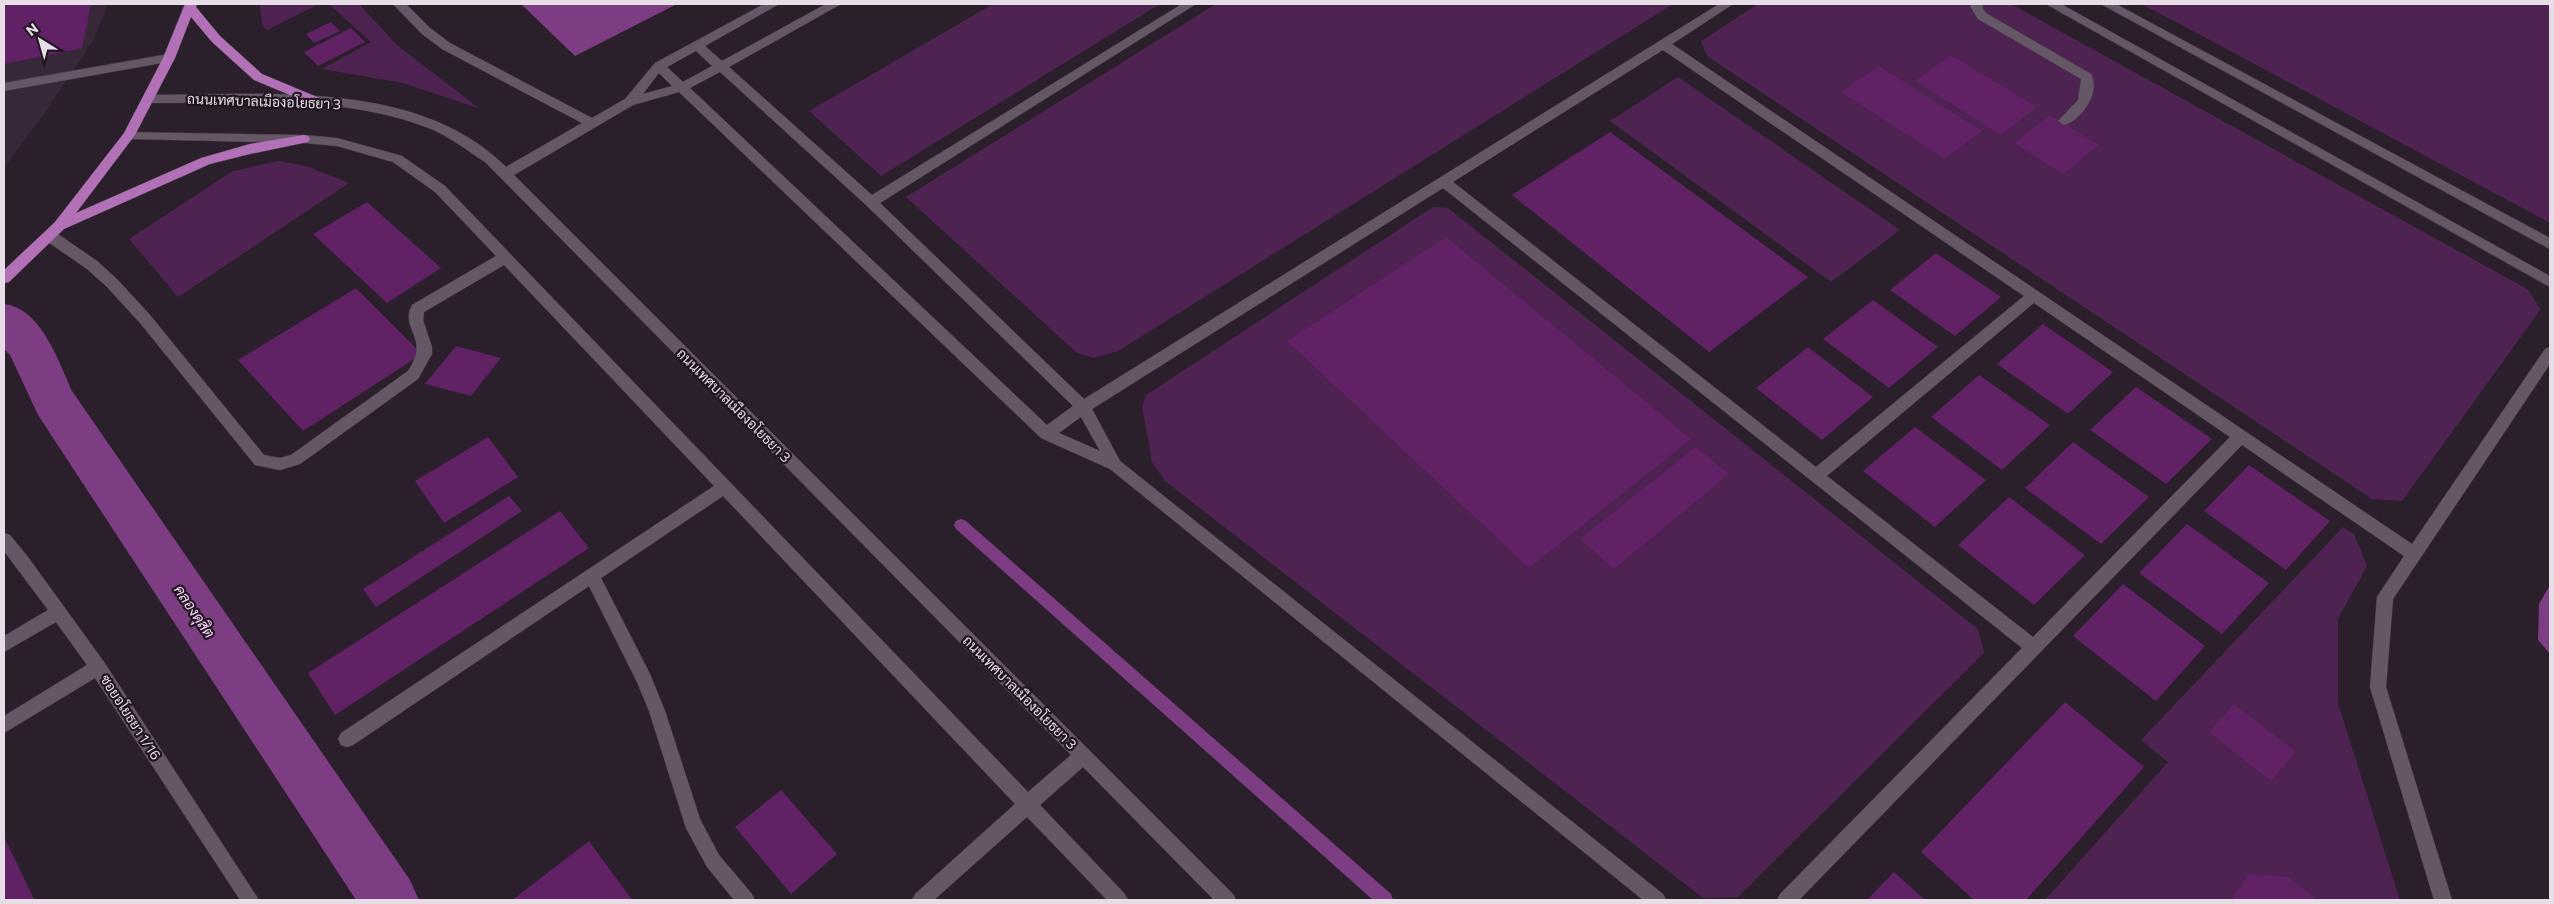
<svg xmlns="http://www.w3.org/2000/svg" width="2554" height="904" font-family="Commissioner,Sarabun,sans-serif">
  <rect width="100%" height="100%" fill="#2b1f2c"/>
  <polygon fill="#382739" points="4,4 108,4 94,39 44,114 4,168"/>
  <g fill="#4e2351">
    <polygon points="260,4 319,4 267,30 262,25"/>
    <polygon points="329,4 359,4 397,45 480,109 403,83 322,69 371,42"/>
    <polygon points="993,4 1160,4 881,176 809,111"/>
    <polygon points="1216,4 1673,4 1118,351 1093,358 1077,353 906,197"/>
    <polygon points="1758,4 2011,4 2527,289 2541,309 2402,501 2372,499 1707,56 1701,41"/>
    <polygon points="2141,4 2550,4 2550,223 2193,31"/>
    <polygon points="1678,77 1900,230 1831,282 1610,121"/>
    <polygon points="278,161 306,166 349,183 178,297 129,239 233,171"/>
    <polygon points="1433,207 1448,208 1978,629 1984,653 1738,897 1703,898 1165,481 1152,462 1142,407 1146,395"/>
    <polygon points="2343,527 2354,534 2367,566 2338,619 2338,703 2400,900 2045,900 2168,762 2141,740"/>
  </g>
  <g fill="#7d3d82">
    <polygon points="521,4 677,4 575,56"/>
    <polygon points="2550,585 2550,654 2538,640 2539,604"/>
  </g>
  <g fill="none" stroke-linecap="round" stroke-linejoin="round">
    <polygon fill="#7d3d82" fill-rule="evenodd" points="961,519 966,521 1391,894 1393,900 1373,900 956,529 954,525 956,521"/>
    <path fill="#7d3d82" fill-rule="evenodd" d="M4,304C41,308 59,362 72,391L410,880L419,900H356L38,415L10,355L4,349Z"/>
  </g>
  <g fill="#602165">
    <polygon points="4,4 91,4 82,48 4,64"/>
    <polygon points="331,22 340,31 314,43 306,34"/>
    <polygon points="351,28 365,42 318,66 304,52"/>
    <polygon points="1951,55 2037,107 2001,135 1915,81"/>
    <polygon points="1879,66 1982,131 1945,159 1841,92"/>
    <polygon points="2050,115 2099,145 2063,174 2014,143"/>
    <polygon points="1610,132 1808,277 1709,352 1512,195"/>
    <polygon points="367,202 441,268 387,303 313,234"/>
    <polygon points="1446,237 1691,439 1529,568 1287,341"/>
    <polygon points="1936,253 2001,297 1955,336 1890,290"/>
    <polygon points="356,288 422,354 303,431 238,360"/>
    <polygon points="1873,300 1938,347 1889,388 1823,339"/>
    <polygon points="2043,324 2113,372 2068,414 1997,364"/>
    <polygon points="456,346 501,358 471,396 425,384"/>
    <polygon points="1808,347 1873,397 1822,440 1756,388"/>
    <polygon points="1979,375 2050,425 2002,470 1931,417"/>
    <polygon points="2136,387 2212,439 2166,484 2090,430"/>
    <polygon points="1915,427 1986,480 1935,527 1863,471"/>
    <polygon points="488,437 518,477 444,523 415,481"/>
    <polygon points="2073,442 2149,497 2101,544 2025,488"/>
    <polygon points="1696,447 1729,474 1614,569 1580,539"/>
    <polygon points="2249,465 2330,521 2286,570 2204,511"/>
    <polygon points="509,496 522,511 376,607 363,589"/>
    <polygon points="2009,497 2085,555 2034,605 1958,545"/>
    <polygon points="560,511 589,548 335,715 308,673"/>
    <polygon points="2187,524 2269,583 2222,634 2139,573"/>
    <polygon points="2123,584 2205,646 2156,701 2073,636"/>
    <polygon points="2065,702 2144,767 2026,900 1974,900 1921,852"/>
    <polygon points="2234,704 2296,752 2271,781 2209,732"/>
    <polygon points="781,790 837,854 791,894 735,827"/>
    <polygon points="4,837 34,899 32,900 4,900"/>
    <polygon points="589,841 632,900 512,900"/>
    <polygon points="1894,872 1925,900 1867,900"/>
    <polygon points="2249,874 2288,877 2317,900 2231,900"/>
  </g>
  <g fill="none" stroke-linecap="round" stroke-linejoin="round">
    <defs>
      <g id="minor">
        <path d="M393,4H406L430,28L450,43L592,118L625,99L655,63L764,4H779L705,46L722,61L826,4H841L729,67L872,195L1182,4H1196L880,203L1084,399L1719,4H1733L1672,44L2412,544L2545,349L2550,347V364L2393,599L2386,687L2452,900H2434L2370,687L2377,597L2404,556L2242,445L1799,900H1777L1780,894L2022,648L1443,188L1092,409L1120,461L1663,894L1666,900H1643L1110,469L1041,438L679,92L633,105L514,175L1233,894L1236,900H1214L1083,767L1040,805L1125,894L1128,900H1107L1027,817L934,900H912L915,894L1015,804L723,496L601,578L650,674L665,711L700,819L719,855L752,894L755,900H734L707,867L686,828L649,711L637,682L589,586L353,745L347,747L341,745L338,739L341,733L714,486L504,265L424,312L423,320L432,347V354L418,379L300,464L280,470L255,465L140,323L107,287L87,269L45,240L43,236L45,232H55L97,261L117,279L150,315L264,455L280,458L291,455L408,371C431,337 399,330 412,305L496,256L435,192L393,162L337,146L304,143L129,139L123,135L125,132L304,135L337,138L402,156L445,186L1028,792L1071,755L485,162C466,150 448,135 426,127C339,94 241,103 150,103L144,99L150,95C265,95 418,79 506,167L582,123L442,49L422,34ZM1663,50L2024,296L1816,467L1453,182ZM696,51L712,66L683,82L667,67ZM720,72L866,205L1073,406L1047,425L690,88ZM659,73L672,86L643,94ZM2034,303L2230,437L2033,637L1827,476ZM1081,417L1100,451L1059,433Z"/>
        <path d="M1972,4H1984L1982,7L1986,13L2091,74C2101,92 2082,120 2064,125L2058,121L2078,100L2081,79L1978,19L1970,6Z"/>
        <polygon points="2046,4 2061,4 2550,276 2550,287"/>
        <polygon points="2101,4 2116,4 2550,238 2550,249"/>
        <polygon points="169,54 173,55 173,61 4,91 4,83"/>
        <polygon points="4,533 10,535 28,557 104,662 259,900 240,900 95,678 4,733 4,716 87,665 56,622 4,652 4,636 48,610 4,551"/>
      </g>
      <polygon id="major" points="185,4 197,4 196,7 220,36 262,74 317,97 319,100 313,104 309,103 254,80 212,42 191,17 175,58 135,135 76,213 201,158 250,144 304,135 308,136 310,139 308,142 250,154 210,164 64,229 9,282 4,283 4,270 55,222 124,133 163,58"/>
    </defs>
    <use href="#minor" stroke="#463b46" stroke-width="1"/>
    <use href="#major" stroke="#463b46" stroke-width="1"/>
    <use href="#minor" fill="#655766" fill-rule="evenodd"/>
    <use href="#major" fill="#b271b6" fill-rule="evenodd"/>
  </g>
  <g text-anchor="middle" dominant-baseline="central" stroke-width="4.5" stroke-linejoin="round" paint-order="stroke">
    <g font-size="14" fill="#e6dde6" stroke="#211522">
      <text transform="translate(264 101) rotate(2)">ถนนเทศบาลเมืองอโยธยา 3</text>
      <text transform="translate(734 405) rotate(45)">ถนนเทศบาลเมืองอโยธยา 3</text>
      <text transform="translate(1020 692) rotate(45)">ถนนเทศบาลเมืองอโยธยา 3</text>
      <text transform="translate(131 717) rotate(57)">ซอยอโยธยา 1/16</text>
    </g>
    <g font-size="15" font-style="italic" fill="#f7d3f9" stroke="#211522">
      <text transform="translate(195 611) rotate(56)">คลองดุสิต</text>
    </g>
  </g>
  <rect width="2554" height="904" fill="none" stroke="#e6dde6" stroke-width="10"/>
  <g transform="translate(40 40) rotate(323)" stroke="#211522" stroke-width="4" paint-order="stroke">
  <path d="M0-4L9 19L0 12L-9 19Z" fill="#e6dde6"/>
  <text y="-8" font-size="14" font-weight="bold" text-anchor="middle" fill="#e6dde6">N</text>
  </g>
</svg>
